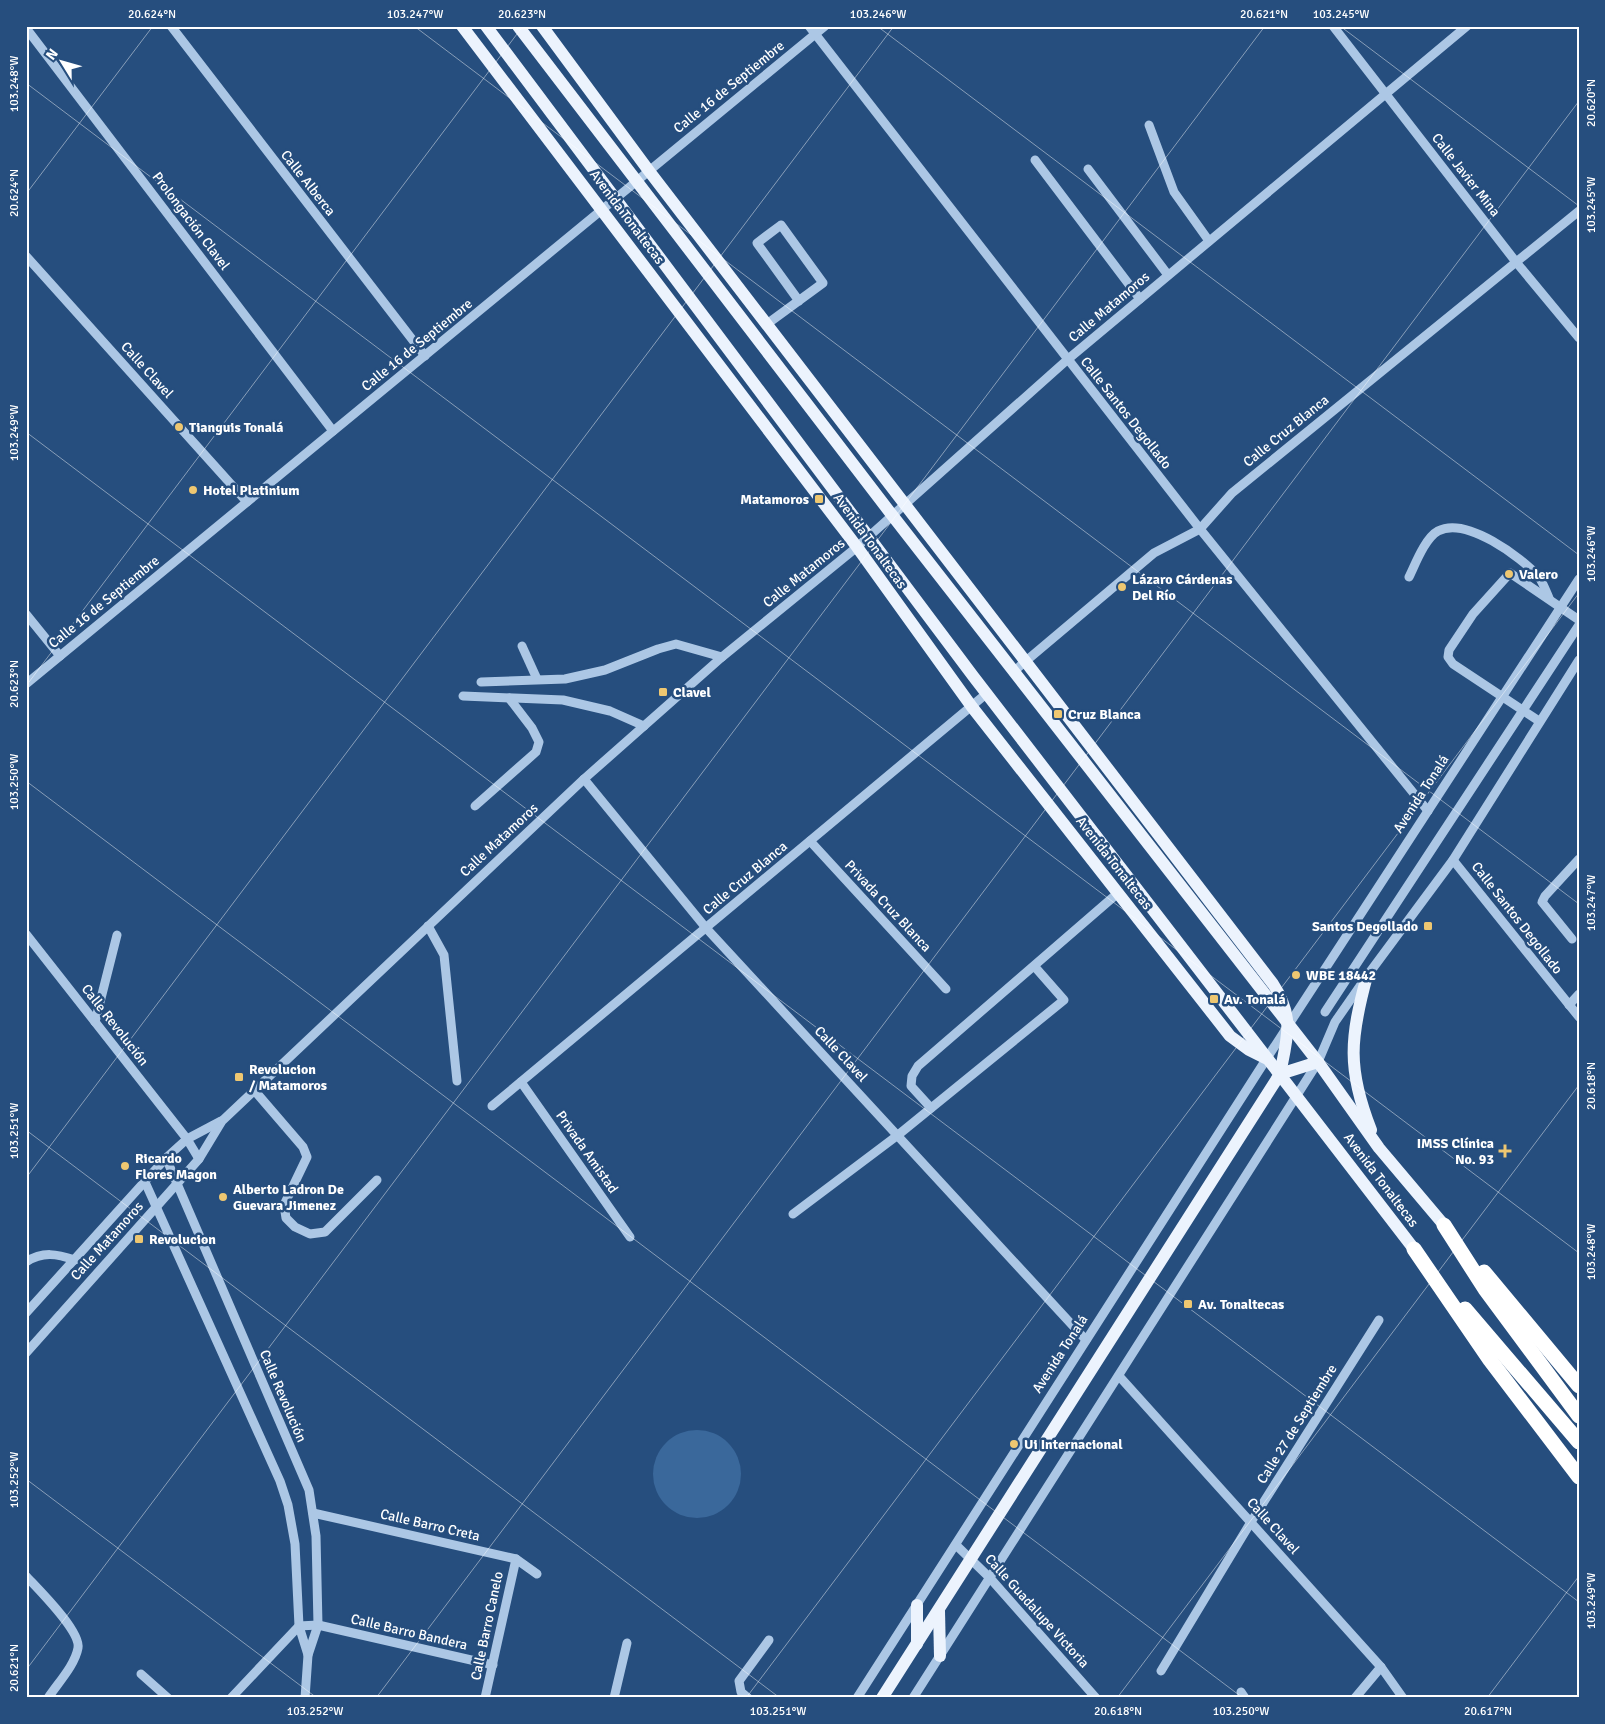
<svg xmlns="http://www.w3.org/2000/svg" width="1605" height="1724" font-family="Signika,sans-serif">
  <rect width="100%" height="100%" fill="#264e7e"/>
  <circle fill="#3a689b" cx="697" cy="1474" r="44"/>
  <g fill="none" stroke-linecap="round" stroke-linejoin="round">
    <g stroke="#acc7e5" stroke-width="9">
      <polyline points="171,26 425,356"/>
      <polyline points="809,26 1200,529 1428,811"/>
      <polyline points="1333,26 1516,262 1579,338"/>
      <polyline points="26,28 333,431"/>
      <polyline points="1149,125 1174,192 1209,241"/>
      <polyline points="1035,160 1140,299"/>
      <polyline points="1088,169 1168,275"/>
      <polyline points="26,256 247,502"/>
      <polyline points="767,324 823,283 781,225 757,243 799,301"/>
      <path d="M1409,577C1415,565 1425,538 1438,531C1466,516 1521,557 1539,577C1543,583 1546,591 1549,598"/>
      <polyline points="26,614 60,656"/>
      <polyline points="522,646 537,679"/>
      <polyline points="1013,672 1154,553 1200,529 1232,493 1579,211"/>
      <polyline points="481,682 565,679 605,670 658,649 676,644 722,657"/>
      <polyline points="26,684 825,26"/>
      <polyline points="463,696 563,700 610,711 644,726"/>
      <polyline points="1539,721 1453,664 1448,657 1449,650 1473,614 1510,573 1579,620"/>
      <polyline points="584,779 706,928 1086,1340"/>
      <polyline points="475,806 536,752 539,742 532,728 509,698"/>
      <polyline points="810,841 946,989"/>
      <polyline points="1453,860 1579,1017"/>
      <polyline points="428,926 444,955 457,1081"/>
      <polyline points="26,934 187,1139 199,1159"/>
      <polyline points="1572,939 1542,902 1545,896 1579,859"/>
      <polyline points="1569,1005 1579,994"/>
      <polyline points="1325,1012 1579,625"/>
      <polyline points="95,1022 117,935"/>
      <polyline points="521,1082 630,1237"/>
      <polyline points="254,1090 303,1147 307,1157 284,1205 286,1218 295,1227 310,1234 325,1232 377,1180"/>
      <polyline points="492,1106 986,694"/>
      <polyline points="931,1108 911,1086 912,1076 918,1066 1118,893"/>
      <polyline points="166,1158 309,1490 316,1536 318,1625 308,1655 305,1698"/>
      <polyline points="145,1182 280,1481 288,1505 295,1544 299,1626 308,1655"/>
      <polyline points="793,1214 898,1135 1064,1000 1035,967"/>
      <path d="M26,1262C43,1251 57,1254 75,1260"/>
      <polyline points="26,1313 166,1158 187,1139 221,1121"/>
      <polyline points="26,1353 199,1159 222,1121 584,779 722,657 857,547 1067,360 1467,26"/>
      <polyline points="1119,1376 1381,1667 1403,1698"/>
      <polyline points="313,1513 516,1559 537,1574"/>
      <polyline points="956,1545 990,1578 1096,1698"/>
      <path d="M26,1576C38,1589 81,1631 78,1648C75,1665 58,1683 48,1698"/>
      <polyline points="1161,1671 1251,1522 1379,1320"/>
      <polyline points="141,1674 168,1698"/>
      <polyline points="1241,1692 1245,1698"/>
      <polyline points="231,1698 299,1626 318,1625 493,1665"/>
      <polyline points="485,1698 516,1559"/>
      <polyline points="614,1698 627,1643"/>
      <polyline points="748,1698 741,1692 739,1681 769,1640"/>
      <polyline points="857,1698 1267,1058 1579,579"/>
      <polyline points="913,1698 1297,1095 1318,1062 1335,1022 1367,976 1453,860 1579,660"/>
      <polyline points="1355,1698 1381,1667"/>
    </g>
    <g stroke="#ecf3fd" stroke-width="12">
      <polyline points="462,26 857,547 972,707 1230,1036 1249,1050 1265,1058"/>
      <polyline points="486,26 973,676 1414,1249"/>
      <polyline points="518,26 892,515 1318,1062 1379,1148 1444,1225"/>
      <path d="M542,26L649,171L1273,984C1295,1017 1287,1038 1280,1074L882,1698"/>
      <path d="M1367,976C1350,1038 1347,1069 1371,1130"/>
      <polyline points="1280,1074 1318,1062"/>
      <polyline points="917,1605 917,1644"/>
      <polyline points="939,1611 940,1656"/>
    </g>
    <g stroke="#fff" stroke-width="15">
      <polyline points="1444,1225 1485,1289 1579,1416"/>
      <polyline points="1414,1249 1490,1360 1579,1477"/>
      <polyline points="1484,1272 1579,1386"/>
      <polyline points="1465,1309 1579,1442"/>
    </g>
  </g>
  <path fill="none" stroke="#fff" stroke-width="1" stroke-opacity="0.45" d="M414,26L1579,904M877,26L1579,555M1340,26L1579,206M26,83L1579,1253M26,194L153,26M26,432L1579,1602M26,686L523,26M26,781L1243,1698M26,1130L780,1698M26,1178L894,26M26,1479L317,1698M26,1670L1265,26M376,1698L1579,101M746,1698L1579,593M1117,1698L1579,1085M1487,1698L1579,1576"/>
  <g fill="#eec771" stroke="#264e7e" stroke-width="2">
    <circle cx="179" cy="427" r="5"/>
    <circle cx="193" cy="490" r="5"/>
    <rect x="814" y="494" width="10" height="10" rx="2.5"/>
    <circle cx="1509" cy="574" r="5"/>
    <circle cx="1122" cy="587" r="5"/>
    <rect x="658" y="687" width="10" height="10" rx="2.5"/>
    <rect x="1053" y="709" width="10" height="10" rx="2.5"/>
    <rect x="1423" y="921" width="10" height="10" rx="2.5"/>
    <circle cx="1296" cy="975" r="5"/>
    <rect x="1209" y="994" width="10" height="10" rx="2.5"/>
    <rect x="234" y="1072" width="10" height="10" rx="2.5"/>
    <path d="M1502.5 1143.5h5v5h5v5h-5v5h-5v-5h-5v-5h5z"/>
    <circle cx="125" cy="1166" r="5"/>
    <circle cx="223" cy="1197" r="5"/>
    <rect x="134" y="1234" width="10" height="10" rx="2.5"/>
    <rect x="1183" y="1299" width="10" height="10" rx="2.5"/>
    <circle cx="1014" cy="1444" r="5"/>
  </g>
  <g text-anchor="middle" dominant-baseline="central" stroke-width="5" stroke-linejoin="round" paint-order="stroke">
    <g font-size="14" fill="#fff" stroke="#264e7e">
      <text transform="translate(729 87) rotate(-39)">Calle 16 de Septiembre</text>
      <text transform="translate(1466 175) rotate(52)">Calle Javier Mina</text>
      <text transform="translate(308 183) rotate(52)">Calle Alberca</text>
      <text transform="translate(627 217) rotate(53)">Avenida Tonaltecas</text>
      <text transform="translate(191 221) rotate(53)">Prolongación Clavel</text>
      <text transform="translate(1109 307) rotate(-40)">Calle Matamoros</text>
      <text transform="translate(417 345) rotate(-39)">Calle 16 de Septiembre</text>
      <text transform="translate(147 370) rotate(48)">Calle Clavel</text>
      <text transform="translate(1126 413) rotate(52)">Calle Santos Degollado</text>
      <text transform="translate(1286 431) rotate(-39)">Calle Cruz Blanca</text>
      <text transform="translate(870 541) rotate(54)">Avenida Tonaltecas</text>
      <text transform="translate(804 573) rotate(-39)">Calle Matamoros</text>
      <text transform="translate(104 602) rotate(-39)">Calle 16 de Septiembre</text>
      <text transform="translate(1421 794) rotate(-57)">Avenida Tonalá</text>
      <text transform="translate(499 840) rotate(-43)">Calle Matamoros</text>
      <text transform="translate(1114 863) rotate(52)">Avenida Tonaltecas</text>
      <text transform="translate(745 878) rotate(-40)">Calle Cruz Blanca</text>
      <text transform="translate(888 906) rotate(47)">Privada Cruz Blanca</text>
      <text transform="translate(1517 918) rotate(52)">Calle Santos Degollado</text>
      <text transform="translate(115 1025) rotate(52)">Calle Revolución</text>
      <text transform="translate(841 1054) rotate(47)">Calle Clavel</text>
      <text transform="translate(587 1152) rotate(55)">Privada Amistad</text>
      <text transform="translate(1381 1180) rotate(53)">Avenida Tonaltecas</text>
      <text transform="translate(107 1241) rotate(-48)">Calle Matamoros</text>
      <text transform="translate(1060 1354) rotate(-57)">Avenida Tonalá</text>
      <text transform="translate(283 1396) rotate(67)">Calle Revolución</text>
      <text transform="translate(1297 1424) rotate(-58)">Calle 27 de Septiembre</text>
      <text transform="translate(430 1525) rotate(13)">Calle Barro Creta</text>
      <text transform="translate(1273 1526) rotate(48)">Calle Clavel</text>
      <text transform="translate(1037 1611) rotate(48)">Calle Guadalupe Victoria</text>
      <text transform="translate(487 1626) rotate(-78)">Calle Barro Canelo</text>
      <text transform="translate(409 1632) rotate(13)">Calle Barro Bandera</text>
    </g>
    <g font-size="14" font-weight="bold" fill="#fff" stroke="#264e7e" text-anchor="start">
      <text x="189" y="427">Tianguis Tonalá</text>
      <text x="203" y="490">Hotel Platinium</text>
      <text x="809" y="499" text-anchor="end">Matamoros</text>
      <text x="1519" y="574">Valero</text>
      <text x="1132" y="579">Lázaro Cárdenas<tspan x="1132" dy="16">Del Río</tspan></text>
      <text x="673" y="692">Clavel</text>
      <text x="1068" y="714">Cruz Blanca</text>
      <text x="1418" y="926" text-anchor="end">Santos Degollado</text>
      <text x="1306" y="975">WBE 18442</text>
      <text x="1224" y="999">Av. Tonalá</text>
      <text x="249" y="1069">Revolucion<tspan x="249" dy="16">/ Matamoros</tspan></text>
      <text x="1494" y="1143" text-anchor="end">IMSS Clínica<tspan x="1494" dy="16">No. 93</tspan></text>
      <text x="135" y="1158">Ricardo<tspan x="135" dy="16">Flores Magon</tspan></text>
      <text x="233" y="1189">Alberto Ladron De<tspan x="233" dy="16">Guevara Jimenez</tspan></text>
      <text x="149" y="1239">Revolucion</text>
      <text x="1198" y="1304">Av. Tonaltecas</text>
      <text x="1024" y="1444">Ui Internacional</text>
    </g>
  </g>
  <rect width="1605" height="1724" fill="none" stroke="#264e7e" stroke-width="55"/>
  <g transform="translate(62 62) rotate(307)" stroke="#264e7e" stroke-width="4" paint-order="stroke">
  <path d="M0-4L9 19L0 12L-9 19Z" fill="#ffffff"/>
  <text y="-8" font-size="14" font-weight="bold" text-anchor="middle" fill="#ffffff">N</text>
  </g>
  <rect x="28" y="28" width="1550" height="1668" fill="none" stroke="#fff" stroke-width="2"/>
  <g font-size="12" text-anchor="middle" fill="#fff">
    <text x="152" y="18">20.624°N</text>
    <text x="415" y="18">103.247°W</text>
    <text x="522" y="18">20.623°N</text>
    <text x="878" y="18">103.246°W</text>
    <text x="1264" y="18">20.621°N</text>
    <text x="1341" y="18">103.245°W</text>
    <text transform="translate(14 84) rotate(-90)" y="4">103.248°W</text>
    <text transform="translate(1591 103) rotate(-90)" y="4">20.620°N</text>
    <text transform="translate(14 193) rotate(-90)" y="4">20.624°N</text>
    <text transform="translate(1591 205) rotate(-90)" y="4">103.245°W</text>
    <text transform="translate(14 433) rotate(-90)" y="4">103.249°W</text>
    <text transform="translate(1591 554) rotate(-90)" y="4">103.246°W</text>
    <text transform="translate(14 684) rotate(-90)" y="4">20.623°N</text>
    <text transform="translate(14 782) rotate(-90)" y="4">103.250°W</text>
    <text transform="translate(1591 903) rotate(-90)" y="4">103.247°W</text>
    <text transform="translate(1591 1086) rotate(-90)" y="4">20.618°N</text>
    <text transform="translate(14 1131) rotate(-90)" y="4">103.251°W</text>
    <text transform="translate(1591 1252) rotate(-90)" y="4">103.248°W</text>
    <text transform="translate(14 1480) rotate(-90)" y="4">103.252°W</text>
    <text transform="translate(1591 1601) rotate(-90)" y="4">103.249°W</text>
    <text transform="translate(14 1668) rotate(-90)" y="4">20.621°N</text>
    <text x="315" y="1715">103.252°W</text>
    <text x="778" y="1715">103.251°W</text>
    <text x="1118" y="1715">20.618°N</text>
    <text x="1241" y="1715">103.250°W</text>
    <text x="1488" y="1715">20.617°N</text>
  </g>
</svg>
